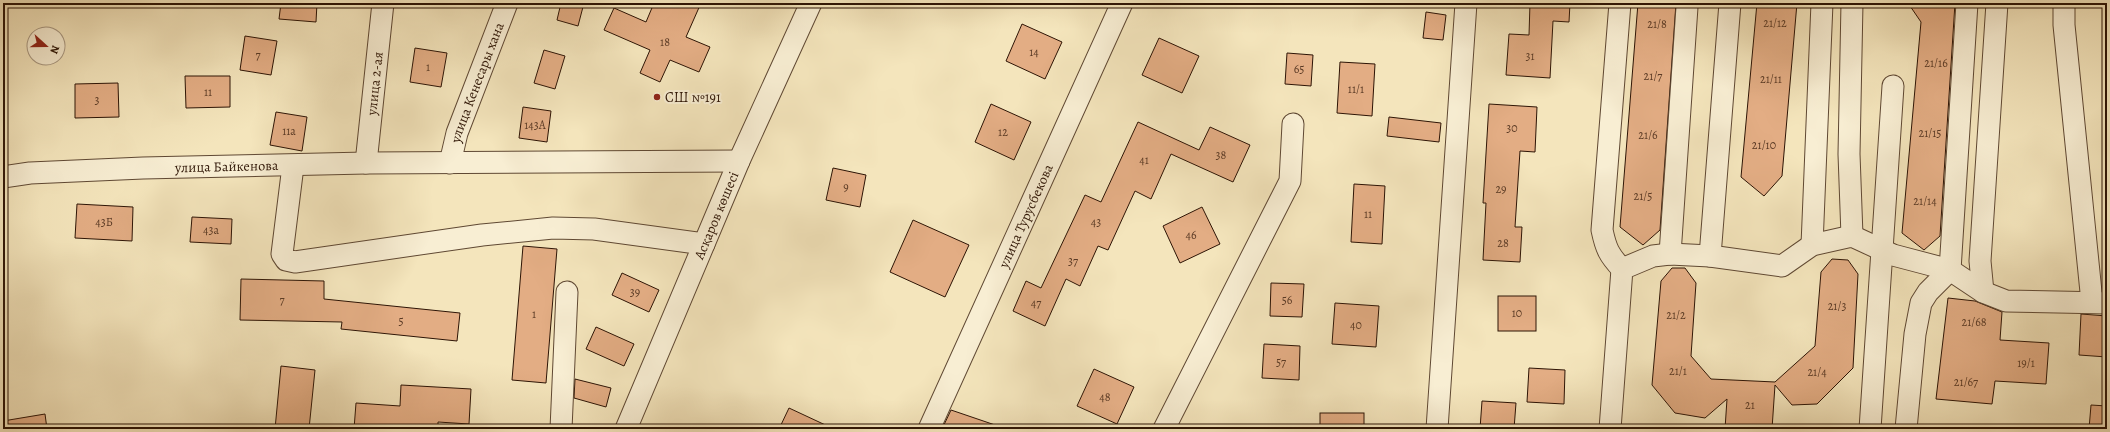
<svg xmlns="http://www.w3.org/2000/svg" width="2110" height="432" font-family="Alegreya,serif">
  <rect width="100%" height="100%" fill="#f4e5bc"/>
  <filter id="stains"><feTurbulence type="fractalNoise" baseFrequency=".005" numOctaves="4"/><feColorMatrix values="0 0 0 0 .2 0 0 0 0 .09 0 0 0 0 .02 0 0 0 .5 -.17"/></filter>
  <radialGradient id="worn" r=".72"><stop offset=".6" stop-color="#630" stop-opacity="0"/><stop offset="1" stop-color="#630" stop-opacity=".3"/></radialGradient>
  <g fill="#e3ad84" stroke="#2d1405">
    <polygon points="281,3 317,3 316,22 279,19"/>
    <polygon points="561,3 584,3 578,26 557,20"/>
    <polygon points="654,3 701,3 686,37 710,47 699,72 670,60 660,82 640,73 650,50 604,30 614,8 646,22"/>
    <polygon points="1530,3 1570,3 1569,22 1553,21 1550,78 1506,75 1509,34 1529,35"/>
    <polygon points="1638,3 1676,3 1660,230 1643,245 1620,227"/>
    <polygon points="1757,3 1797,3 1782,176 1764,196 1741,177"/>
    <polygon points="1908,3 1955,3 1940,236 1924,250 1902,233 1921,22"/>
    <polygon points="1426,12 1446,15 1443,40 1423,38"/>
    <polygon points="1022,24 1062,42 1045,79 1006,61"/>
    <polygon points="245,36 277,41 271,75 240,70"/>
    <polygon points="1159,38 1199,56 1182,93 1142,75"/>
    <polygon points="415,48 447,53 441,87 410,82"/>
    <polygon points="544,50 565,56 555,89 534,83"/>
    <polygon points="1287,53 1313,55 1311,86 1285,84"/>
    <polygon points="1340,62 1375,64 1372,116 1337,113"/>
    <polygon points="185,76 230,76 230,107 186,108"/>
    <polygon points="118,83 119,117 75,118 75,84"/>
    <polygon points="991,104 1031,122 1014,160 975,142"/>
    <polygon points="1489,104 1537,107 1535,152 1520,151 1515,227 1522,227 1520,262 1483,260 1486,203 1483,203"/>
    <polygon points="523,107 551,111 547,142 519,138"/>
    <polygon points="276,112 307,117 302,151 270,145"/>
    <polygon points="1389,117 1441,123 1439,142 1387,136"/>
    <polygon points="1138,122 1199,150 1210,127 1250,145 1233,182 1171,154 1151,199 1135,191 1108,250 1098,246 1080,286 1066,279 1045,326 1013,311 1026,281 1041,288 1085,195 1101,202"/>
    <polygon points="833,168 866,175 860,207 826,200"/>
    <polygon points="1354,184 1385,186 1382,244 1351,242"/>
    <polygon points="77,204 133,207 132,241 75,238"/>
    <polygon points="1202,207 1220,244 1180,263 1163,226"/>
    <polygon points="192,217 232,219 231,244 190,242"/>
    <polygon points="913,220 969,245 945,297 890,272"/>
    <polygon points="523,246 557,249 546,383 512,380"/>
    <polygon points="1832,259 1848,260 1858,274 1853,368 1817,404 1792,405 1775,385 1772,429 1725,429 1727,399 1705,418 1675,413 1652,385 1661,281 1672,268 1685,268 1696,283 1691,356 1711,379 1775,382 1815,346 1821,272"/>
    <polygon points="622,273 659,290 649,312 612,295"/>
    <polygon points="241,279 324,281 324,299 460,313 457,341 341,329 342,322 240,320"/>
    <polygon points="1271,283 1304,284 1302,317 1270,316"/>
    <rect x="1498" y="296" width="38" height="35"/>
    <polygon points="1948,298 1975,301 2002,312 2000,340 2049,343 2046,384 1995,381 1992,404 1936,399"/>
    <polygon points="1335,303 1379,306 1376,347 1332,344"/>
    <polygon points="2081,314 2107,316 2107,357 2079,355"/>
    <polygon points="596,327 634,344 624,366 586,349"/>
    <polygon points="1264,344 1300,346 1299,380 1262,378"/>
    <polygon points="281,366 315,370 309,429 275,429"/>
    <polygon points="1529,368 1565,370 1564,404 1527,402"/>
    <polygon points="1094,369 1134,387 1117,424 1077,406"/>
    <polygon points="575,379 611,388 606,407 574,398"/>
    <polygon points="401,385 471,389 469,424 438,422 438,429 354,429 356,403 400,406"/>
    <polygon points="1482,401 1516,403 1514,429 1480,429"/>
    <polygon points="2091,405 2107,406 2107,429 2089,429"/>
    <polygon points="789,408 834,429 779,429"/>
    <polygon points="951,410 1001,427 1000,429 942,429"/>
    <rect x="1320" y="413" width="44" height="16"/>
    <polygon points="45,414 47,429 3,429 3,421"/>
  </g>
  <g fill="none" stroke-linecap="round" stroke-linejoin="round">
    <defs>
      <g id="minor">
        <path d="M1620,3L1602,230C1606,249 1609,255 1622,269"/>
        <polyline points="1730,3 1710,256 1782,266 1812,245 1852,236 1893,255 1950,270 1983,292 2006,301 2107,303"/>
        <polyline points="2064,3 2064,25 2092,302"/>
        <path id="s1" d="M366,163L383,3"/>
        <path id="s2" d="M450,163L457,133L507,3"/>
        <polyline points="293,166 282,254 286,260 295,262 482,235 553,228 594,229 704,244"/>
        <path id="s3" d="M3,177L30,173L143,168L366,163L739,161"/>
        <polyline points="1852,236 1849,154 1852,3"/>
        <polyline points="1812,245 1822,3"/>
        <polyline points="1670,254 1687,7"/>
        <polyline points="1983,292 1980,261 1997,3"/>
        <polyline points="561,429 567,292"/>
        <path id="s4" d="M626,429L739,161L811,3"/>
        <path id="s5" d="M929,429L1122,3"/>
        <polyline points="1164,429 1290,181 1293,124"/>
        <polyline points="1437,429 1466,3"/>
        <polyline points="1610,429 1622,269 1653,256 1670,254 1710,256"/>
        <polyline points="1870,429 1893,86"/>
        <polyline points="1906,429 1915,334 1921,303 1928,292 1950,270 1967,3"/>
      </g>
    </defs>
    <use href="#minor" stroke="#5f4833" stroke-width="23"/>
    <use href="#minor" stroke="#f8eed3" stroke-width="21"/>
  </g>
  <circle fill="#8f2418" stroke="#f8eed3" stroke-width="1.5" cx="657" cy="97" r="4"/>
  <g text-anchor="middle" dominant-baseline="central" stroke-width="4" stroke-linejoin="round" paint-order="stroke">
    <g font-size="12" fill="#5a3a25">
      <text x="1775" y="23">21/12</text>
      <text x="1657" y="24">21/8</text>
      <text x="665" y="42">18</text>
      <text x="1034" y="52">14</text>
      <text x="258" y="55">7</text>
      <text x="1530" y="56">31</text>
      <text x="1936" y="63">21/16</text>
      <text x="428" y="67">1</text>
      <text x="1299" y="69">65</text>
      <text x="1653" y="76">21/7</text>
      <text x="1771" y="79">21/11</text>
      <text x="1356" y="89">11/1</text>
      <text x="208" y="92">11</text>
      <text x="97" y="100">3</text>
      <text x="535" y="125">143А</text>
      <text x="1512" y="128">30</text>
      <text x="289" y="131">11а</text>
      <text x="1003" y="132">12</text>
      <text x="1930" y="133">21/15</text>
      <text x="1648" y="135">21/6</text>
      <text x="1764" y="145">21/10</text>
      <text x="1221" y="155">38</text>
      <text x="1144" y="160">41</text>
      <text x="846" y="187">9</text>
      <text x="1501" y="189">29</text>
      <text x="1643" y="196">21/5</text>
      <text x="1925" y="201">21/14</text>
      <text x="1368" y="214">11</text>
      <text x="104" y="222">43Б</text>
      <text x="1096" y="222">43</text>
      <text x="211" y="230">43а</text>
      <text x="1191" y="235">46</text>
      <text x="1503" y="243">28</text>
      <text x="1073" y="261">37</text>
      <text x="635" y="292">39</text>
      <text x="282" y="300">7</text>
      <text x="1287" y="300">56</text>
      <text x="1036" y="303">47</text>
      <text x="1837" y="306">21/3</text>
      <text x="1517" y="313">10</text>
      <text x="534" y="314">1</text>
      <text x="1676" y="315">21/2</text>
      <text x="401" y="321">5</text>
      <text x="1974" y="322">21/68</text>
      <text x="1356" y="325">40</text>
      <text x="1281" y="362">57</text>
      <text x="2026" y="363">19/1</text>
      <text x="1678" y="371">21/1</text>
      <text x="1817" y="372">21/4</text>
      <text x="1966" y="382">21/67</text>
      <text x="1105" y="397">48</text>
      <text x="1750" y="405">21</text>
    </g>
    <g font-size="14" fill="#2d1405" stroke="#f8eed3">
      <text stroke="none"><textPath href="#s1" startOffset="80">улица 2-ая</textPath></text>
      <text stroke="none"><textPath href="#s2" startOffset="85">улица Кенесары хана</textPath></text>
      <text stroke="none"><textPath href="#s3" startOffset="224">улица Байкенова</textPath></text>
      <text stroke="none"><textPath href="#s4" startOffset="232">Асқаров көшесі</textPath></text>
      <text stroke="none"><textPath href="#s5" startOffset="234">улица Турусбекова</textPath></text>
    </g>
    <g font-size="14" fill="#2d1405" stroke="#f8eed3" text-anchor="start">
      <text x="665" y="97">СШ №191</text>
    </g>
  </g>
  <rect width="2110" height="432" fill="none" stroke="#f4e5bc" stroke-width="16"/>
  <rect x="4" y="4" width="2102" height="424" fill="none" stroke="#2d1405" stroke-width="2"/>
  <rect x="8" y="8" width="2094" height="416" fill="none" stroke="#2d1405"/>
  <g transform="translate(46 46) rotate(111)"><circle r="19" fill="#f8eed3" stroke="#a79781"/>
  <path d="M0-3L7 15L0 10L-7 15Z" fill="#8f2418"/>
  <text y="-6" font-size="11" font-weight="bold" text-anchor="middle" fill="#2d1405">N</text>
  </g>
  <rect width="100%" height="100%" filter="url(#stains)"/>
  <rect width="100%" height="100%" fill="url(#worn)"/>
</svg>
